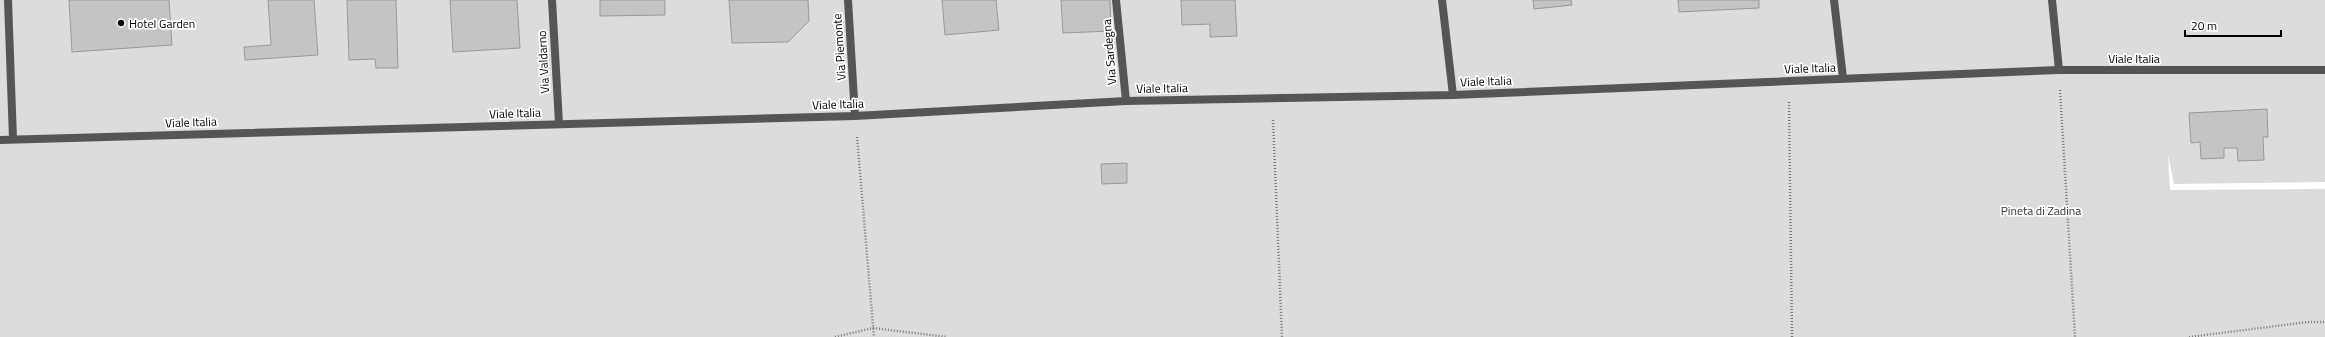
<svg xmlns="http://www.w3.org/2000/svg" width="2325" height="337" font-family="'Titillium Web',sans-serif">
  <rect width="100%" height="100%" fill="#fff"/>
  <polygon fill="#dcdcdc" points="0,0 2325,0 2325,182 2174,184 2168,155 2170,190 2325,189 2325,337 0,337"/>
  <g fill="#c4c4c4" stroke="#999">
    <polygon points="69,0 169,0 172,45 72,52"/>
    <polygon points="268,0 314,0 318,55 245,60 244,47 271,45"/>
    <polygon points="347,0 396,0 398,68 376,68 375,59 349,60"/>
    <polygon points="450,0 517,0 520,48 453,52"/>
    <polygon points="600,0 665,0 665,15 600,16"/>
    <polygon points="729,0 808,0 809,21 788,42 732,43"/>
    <polygon points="942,0 996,0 999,30 945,35"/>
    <polygon points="1061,0 1110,0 1111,31 1063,33"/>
    <polygon points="1181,0 1235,0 1237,36 1210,37 1210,24 1182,25"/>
    <polygon points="1533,0 1571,0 1572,5 1534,9"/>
    <polygon points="1678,0 1759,0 1759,8 1679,12"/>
    <polygon points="2267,109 2268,137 2263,137 2264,160 2238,161 2237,148 2224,148 2224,158 2201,159 2200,142 2191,143 2189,113"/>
    <polygon points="1127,163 1127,183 1102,184 1101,164"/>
  </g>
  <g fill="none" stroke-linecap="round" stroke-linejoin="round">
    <g stroke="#777" stroke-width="2.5" stroke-dasharray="1 2" stroke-linecap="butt">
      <polyline points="2060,90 2075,337"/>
      <polyline points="1789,102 1792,337"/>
      <polyline points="1273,120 1282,337"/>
      <polyline points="857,137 874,337"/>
      <polyline points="835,337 873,328 947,337"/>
      <polyline points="2189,337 2308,322 2325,322"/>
    </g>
    <g stroke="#555" stroke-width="8">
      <polyline points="8,0 13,139"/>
      <polyline points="552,0 559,123"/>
      <polyline points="848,0 855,116"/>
      <polyline points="1116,0 1126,101"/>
      <polyline points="1442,0 1453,95"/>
      <polyline points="1834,0 1843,78"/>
      <polyline points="2052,0 2059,70"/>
      <polyline points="0,140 855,116 1126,101 1453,95 2059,70 2325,70"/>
    </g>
  </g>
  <circle fill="#000" stroke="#fff" stroke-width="1.5" cx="121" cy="23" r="4"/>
  <g text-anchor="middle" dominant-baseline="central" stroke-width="3.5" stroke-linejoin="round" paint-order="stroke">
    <g font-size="12" fill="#000" stroke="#fff" text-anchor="start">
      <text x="129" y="23">Hotel Garden</text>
    </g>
    <g font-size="12" fill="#000" stroke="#fff">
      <text transform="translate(839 47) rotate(-94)">Via Piemonte</text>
      <text transform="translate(1109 52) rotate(-95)">Via Sardegna</text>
      <text x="2134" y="58">Viale Italia</text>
      <text transform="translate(543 62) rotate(-93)">Via Valdarno</text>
      <text transform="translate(1810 68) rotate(-2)">Viale Italia</text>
      <text transform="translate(1486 81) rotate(-2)">Viale Italia</text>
      <text transform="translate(1162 88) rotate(-1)">Viale Italia</text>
      <text transform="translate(838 104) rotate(-2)">Viale Italia</text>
      <text transform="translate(515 113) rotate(-2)">Viale Italia</text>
      <text transform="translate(191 122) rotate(-2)">Viale Italia</text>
    </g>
    <g font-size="12" fill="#333" stroke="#fff">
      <text x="2041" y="210">Pineta di Zadina</text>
    </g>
  </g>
  <path d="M2185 30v6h96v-6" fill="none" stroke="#000000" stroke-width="2"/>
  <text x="2191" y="30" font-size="12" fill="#000000" stroke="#ffffff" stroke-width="3" paint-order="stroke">20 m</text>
</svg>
